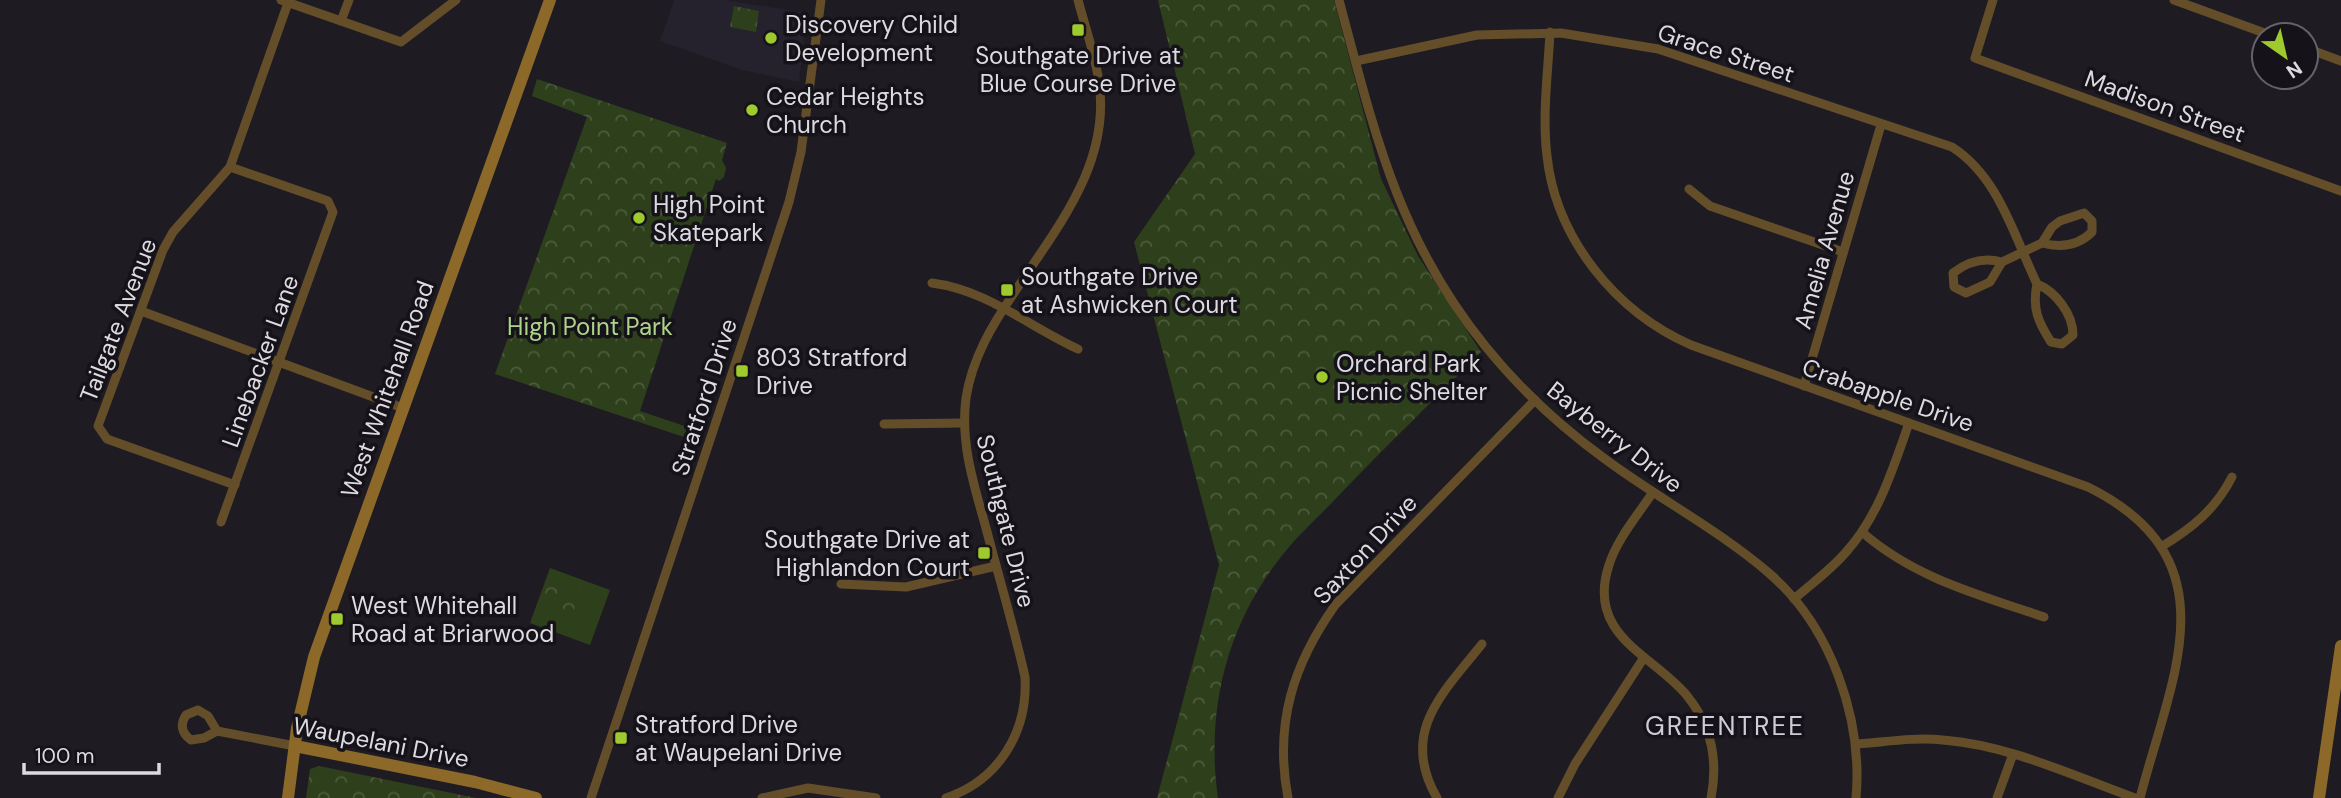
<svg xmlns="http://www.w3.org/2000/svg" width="2341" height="798" font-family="'DM Sans',sans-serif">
  <defs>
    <pattern id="forest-crowns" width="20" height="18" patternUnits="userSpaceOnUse" patternTransform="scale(1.75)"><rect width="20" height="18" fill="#2e401b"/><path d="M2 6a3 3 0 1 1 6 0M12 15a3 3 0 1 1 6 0" fill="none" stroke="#4c5b3c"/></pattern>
  </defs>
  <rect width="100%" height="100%" fill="#1e1c22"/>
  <polygon fill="#25212d" points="674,0 725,0 807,13 799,82 742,70 660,41"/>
  <polygon fill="#2e401b" points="550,568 610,590 590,645 530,623"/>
  <g fill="url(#forest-crowns)">
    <path d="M1158,0H1334L1381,179L1418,256L1481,352C1435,399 1388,444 1342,492C1321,515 1295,537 1277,562C1225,630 1206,714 1218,798H1157L1219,565L1134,242L1195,154Z"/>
    <polygon points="734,6 759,11 756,32 730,27"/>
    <polygon points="537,79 727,143 722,160 726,168 724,177 719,181 716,179 640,411 696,430 693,440 495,374 587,117 532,96"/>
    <polygon points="550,579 581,590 573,613 541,602"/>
    <polygon points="319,766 476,798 306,798 310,769"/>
  </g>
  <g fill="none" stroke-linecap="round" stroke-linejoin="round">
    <g stroke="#644e29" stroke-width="9">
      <polyline points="281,0 401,42 456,0"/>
      <path d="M1339,0C1374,131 1398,239 1486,347C1520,389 1561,427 1605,459C1659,499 1719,530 1770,574C1831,627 1863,719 1856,798"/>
      <polyline points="1993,0 1975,58 2341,191"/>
      <polyline points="2174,0 2270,35"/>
      <polyline points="341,21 349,0"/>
      <path d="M1550,32C1548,73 1542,115 1547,156C1556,239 1616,312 1691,345L2088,487C2235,560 2171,677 2140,798"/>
      <polyline points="2306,48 2341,61"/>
      <path d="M1356,61L1477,35L1561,33L1658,49L1952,147C1999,177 2014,236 2037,284C2032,308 2038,322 2051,342L2062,344L2073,335C2073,314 2056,292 2037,284"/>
      <polyline points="1689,189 1710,206 1843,252"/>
      <path d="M2002,262C1984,257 1968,261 1953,273L1954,287L1966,293L1990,282L2002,262L2042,243L2052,227L2060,221L2084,213L2092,221V232C2078,246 2061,248 2042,243"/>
      <path d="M932,283C987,290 1028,326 1078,349"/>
      <polyline points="141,311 403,408"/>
      <polyline points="1804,386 1881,125"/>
      <polyline points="884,424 964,423"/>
      <polyline points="235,485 107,439 98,426 163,250 173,232 230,167 289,0"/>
      <path d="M1653,492C1638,515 1617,539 1609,565C1585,637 1656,656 1688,697C1712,727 1718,762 1711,798"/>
      <polyline points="221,522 333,212 328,201 230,167"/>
      <path d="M1862,532C1914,578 1980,595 2044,617"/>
      <path d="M2161,547C2192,528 2215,510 2232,477"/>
      <polyline points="841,584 906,587 996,566"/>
      <path d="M1794,599C1812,583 1831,570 1847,551C1879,515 1893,468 1909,423"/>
      <path d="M217,731L208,716L198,710L186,715C180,724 181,733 191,740L204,738L217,731L295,746"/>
      <path d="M1856,744C1885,742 1914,737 1943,740C2009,745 2074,776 2135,798"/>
      <polyline points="591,798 789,202 801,152 821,0"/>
      <polyline points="762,798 808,788 876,798"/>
      <path d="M946,798C999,780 1028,732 1025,677C1014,627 999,578 986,528C974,485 960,443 966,398C972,359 992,325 1014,293C1056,228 1111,165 1099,82C1095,54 1085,27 1078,0"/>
      <path d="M1288,798C1274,724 1293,664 1336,604L1535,400"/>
      <path d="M1437,798C1399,732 1443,693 1482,644"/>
      <polyline points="1558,798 1575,764 1643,659"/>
      <polyline points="1997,798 2013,754"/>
    </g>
    <g stroke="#8d6929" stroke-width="12">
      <polyline points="295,746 475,782 536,798"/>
      <polyline points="288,798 297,728 314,657 550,0"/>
      <polyline points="2319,798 2341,646"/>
    </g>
  </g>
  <g fill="#9fca2d" stroke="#151319" stroke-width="2.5">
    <rect x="1071" y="23" width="14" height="14" rx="3.5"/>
    <circle cx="771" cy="38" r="7"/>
    <circle cx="752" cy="110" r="7"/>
    <circle cx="639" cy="218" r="7"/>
    <rect x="1000" y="283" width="14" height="14" rx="3.5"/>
    <rect x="735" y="364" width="14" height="14" rx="3.5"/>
    <circle cx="1322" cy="377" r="7"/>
    <rect x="977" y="546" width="14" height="14" rx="3.5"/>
    <rect x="330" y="612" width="14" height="14" rx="3.5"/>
    <rect x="614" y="731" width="14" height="14" rx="3.5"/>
  </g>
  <g text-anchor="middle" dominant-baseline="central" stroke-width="7" stroke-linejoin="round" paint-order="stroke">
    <g font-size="24" fill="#dddbe0" stroke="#151319" text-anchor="start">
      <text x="785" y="24">Discovery Child<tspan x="785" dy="28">Development</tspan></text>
      <text x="1078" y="55" text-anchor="middle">Southgate Drive at<tspan x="1078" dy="28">Blue Course Drive</tspan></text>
      <text x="766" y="96">Cedar Heights<tspan x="766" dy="28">Church</tspan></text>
      <text x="653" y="204">High Point<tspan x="653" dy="28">Skatepark</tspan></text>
      <text x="1021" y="276">Southgate Drive<tspan x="1021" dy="28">at Ashwicken Court</tspan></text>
      <text x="756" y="357">803 Stratford<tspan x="756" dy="28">Drive</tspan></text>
      <text x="1336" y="363">Orchard Park<tspan x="1336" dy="28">Picnic Shelter</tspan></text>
      <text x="970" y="539" text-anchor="end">Southgate Drive at<tspan x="970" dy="28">Highlandon Court</tspan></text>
      <text x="351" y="605">West Whitehall<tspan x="351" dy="28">Road at Briarwood</tspan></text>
      <text x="635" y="724">Stratford Drive<tspan x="635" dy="28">at Waupelani Drive</tspan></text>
    </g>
    <g font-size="24" fill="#dddbe0" stroke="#151319">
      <text transform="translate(1726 53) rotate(18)">Grace Street</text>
      <text transform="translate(2165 106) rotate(20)">Madison Street</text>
      <text transform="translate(1824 250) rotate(-74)">Amelia Avenue</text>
      <text transform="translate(118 320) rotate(-69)">Tailgate Avenue</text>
      <text transform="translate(260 361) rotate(-70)">Linebacker Lane</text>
      <text transform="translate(387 389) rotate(-70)">West Whitehall Road</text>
      <text transform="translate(1888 395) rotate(19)">Crabapple Drive</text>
      <text transform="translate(704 397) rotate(-72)">Stratford Drive</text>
      <text transform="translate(1615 437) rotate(38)">Bayberry Drive</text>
      <text transform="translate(1006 521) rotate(76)">Southgate Drive</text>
      <text transform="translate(1365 549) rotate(-47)">Saxton Drive</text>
      <text transform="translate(381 742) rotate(11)">Waupelani Drive</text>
    </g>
    <g font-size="24" fill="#aed389" stroke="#151319">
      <text x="590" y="326">High Point Park</text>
    </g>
    <g font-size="26" letter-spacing="2" fill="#cfccd5" stroke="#151319">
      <text x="1725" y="726">GREENTREE</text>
    </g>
  </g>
  <g transform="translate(2285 56) rotate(146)"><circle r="33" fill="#151319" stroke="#656369" stroke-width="2"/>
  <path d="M0-5L12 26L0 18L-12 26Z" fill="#9fca2d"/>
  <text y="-10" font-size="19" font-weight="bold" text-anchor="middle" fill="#dddbe0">N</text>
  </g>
  <path d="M24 763v10h135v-10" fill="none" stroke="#dddbe0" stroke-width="3.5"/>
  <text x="35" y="763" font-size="21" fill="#dddbe0" stroke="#151319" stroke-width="5" paint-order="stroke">100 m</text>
</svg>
